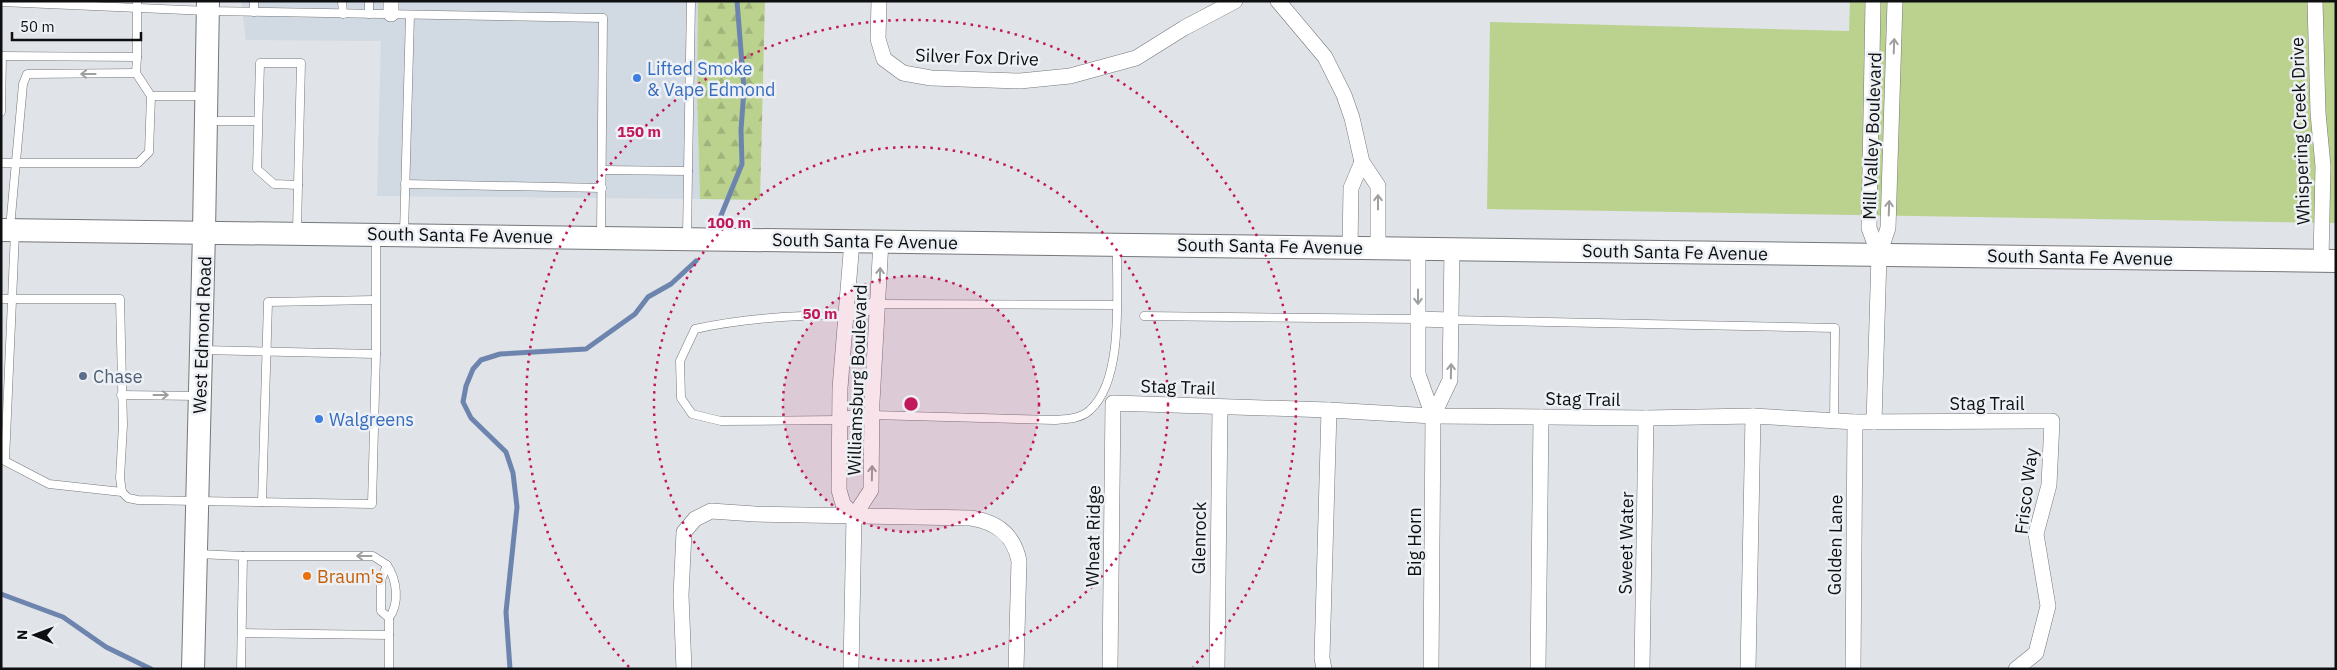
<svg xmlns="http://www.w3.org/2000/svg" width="2337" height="670" font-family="'IBM Plex Sans',sans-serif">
  <defs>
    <pattern id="forest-firs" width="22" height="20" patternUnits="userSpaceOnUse" patternTransform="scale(1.25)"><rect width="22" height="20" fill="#bbd28f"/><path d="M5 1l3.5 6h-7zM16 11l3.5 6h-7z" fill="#a0b37a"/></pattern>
  </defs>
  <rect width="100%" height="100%" fill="#e0e3e7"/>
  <polygon fill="#d1d9e3" points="241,1 698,1 697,95 700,199 377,196 381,41 246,40"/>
  <polygon fill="#bbd28f" points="1850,1 2336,1 2336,223 1487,209 1490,22 1849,31"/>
  <polygon fill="url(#forest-firs)" points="698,1 765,1 760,200 700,199 697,95"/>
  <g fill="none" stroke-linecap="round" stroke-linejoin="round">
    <g stroke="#6d85ae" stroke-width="5">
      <polyline points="720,218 742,164 741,130 744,89 737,1"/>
      <polyline points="1,594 63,617 106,647 151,669"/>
      <polyline points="510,669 506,612 517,507 513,473 506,452 471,418 463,402 466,386 473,369 481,360 500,354 586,349 635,314 648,297 671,284 696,261"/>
    </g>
    <defs>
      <g id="lane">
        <polyline points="342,1 343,14"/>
        <polyline points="1,2 208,11 603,18 601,235"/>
        <polyline points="254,12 254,1"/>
        <polyline points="369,14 369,1"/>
        <polyline points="1,56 137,57 137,2"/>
        <polygon points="260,63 301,63 298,185 274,184 257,169"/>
        <polyline points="151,96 204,96"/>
        <polyline points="1,112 2,56"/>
        <polyline points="208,121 258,121"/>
        <polyline points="1,163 138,163 149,152 151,96 136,73 137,57"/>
        <polyline points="602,170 688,171 687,237"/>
        <polyline points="688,171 691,1"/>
        <polyline points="405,184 602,188"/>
        <polyline points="10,228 23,84 27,74 136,73"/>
        <polyline points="297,231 298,185"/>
        <polyline points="404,233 410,15"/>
        <polyline points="1,299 120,299 123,425 120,478 122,492 128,498 138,500 372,504 376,354 376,236"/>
        <polyline points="878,304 1116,305"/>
        <polyline points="1144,316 1418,319"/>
        <polyline points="1451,320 1835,328 1834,421"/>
        <polyline points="203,350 376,354"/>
        <polyline points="121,395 199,396"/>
        <path d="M872,415L1054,420C1066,419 1081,419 1090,410C1125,379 1116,290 1117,246"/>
        <path d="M840,420L721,421L692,414L681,398L680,361L695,329C744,318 796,315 846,315"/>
        <polyline points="1,459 49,484 122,492"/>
        <polyline points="5,460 15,232"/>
        <polyline points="262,502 268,302 375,300"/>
        <polyline points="198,554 243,556 241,669"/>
        <polyline points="243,556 373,556 387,565 381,580 381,611 389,618 389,635"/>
        <path d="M387,565C397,580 400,603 389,618"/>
        <polyline points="242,633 389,635 389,669"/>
      </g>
      <g id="street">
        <polyline points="879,1 878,39 884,59 903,73 931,78 1020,81 1070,76 1136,58 1184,28 1235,1"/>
        <polyline points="1278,1 1325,57 1344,95 1352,118 1362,162 1378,186 1378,248"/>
        <polyline points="1873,1 1869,228 1879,255"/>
        <polyline points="2315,1 2318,113 2323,166 2321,261"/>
        <polyline points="391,14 391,1"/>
        <polyline points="852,241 840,388 839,490 843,504 854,516"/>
        <polyline points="1350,247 1351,188 1362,162"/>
        <polyline points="1418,249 1418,374 1433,416 1431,669"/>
        <polyline points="846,315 878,304"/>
        <polyline points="1418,319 1451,320"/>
        <polyline points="1433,416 1450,380 1452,249"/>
        <polyline points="840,420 872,415"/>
        <polyline points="1874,422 1879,255 1888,228 1895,1"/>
        <path d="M684,669L681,595L684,532L695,519L711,511L755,514L971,518C997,522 1014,535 1019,561L1016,669"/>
        <polyline points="851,669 854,516 871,490 872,402 881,241"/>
        <polyline points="1110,669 1113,403 1329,410 1433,416 1646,418 1753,416 1855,422 2052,421 2049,485 2036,534 2048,606 2036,653 2016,669"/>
        <polyline points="1217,669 1220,407"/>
        <polyline points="1324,669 1322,658 1329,410"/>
        <polyline points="1538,669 1541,417"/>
        <polyline points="1642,669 1646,418"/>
        <polyline points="1748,669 1753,416"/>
        <polyline points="1853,669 1855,422"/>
      </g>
      <g id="secondary">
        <polyline points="1,230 2336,261"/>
        <polyline points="193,669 204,232 208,1"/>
      </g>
    </defs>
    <use href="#lane" stroke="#75777b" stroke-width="9"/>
    <use href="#street" stroke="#75777b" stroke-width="16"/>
    <use href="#secondary" stroke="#75777b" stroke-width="24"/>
    <use href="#lane" stroke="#fff" stroke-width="8"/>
    <use href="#street" stroke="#fff" stroke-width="15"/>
    <use href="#secondary" stroke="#fff" stroke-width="22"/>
  </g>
  <defs><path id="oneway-shaft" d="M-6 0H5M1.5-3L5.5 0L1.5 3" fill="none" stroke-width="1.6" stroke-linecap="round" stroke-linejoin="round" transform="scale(1.25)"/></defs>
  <g stroke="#9e9f9f">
    <use href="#oneway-shaft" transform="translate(1894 46) rotate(-88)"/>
    <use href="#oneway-shaft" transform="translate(88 74) rotate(180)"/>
    <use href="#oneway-shaft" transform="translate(1378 202) rotate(-90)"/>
    <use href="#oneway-shaft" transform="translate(1889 208) rotate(-88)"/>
    <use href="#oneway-shaft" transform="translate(880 275) rotate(-88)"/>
    <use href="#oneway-shaft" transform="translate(1418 297) rotate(90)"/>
    <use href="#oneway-shaft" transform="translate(1451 371) rotate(-89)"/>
    <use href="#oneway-shaft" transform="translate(161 395)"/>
    <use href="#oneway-shaft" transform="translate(872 473) rotate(-89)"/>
    <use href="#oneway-shaft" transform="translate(364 556) rotate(-180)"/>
  </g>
  <circle cx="911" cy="404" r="128" fill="#c2185b" fill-opacity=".12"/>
  <g fill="none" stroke="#c2185b" stroke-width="2.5" stroke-dasharray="2.5 5">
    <circle cx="911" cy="404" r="128"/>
    <circle cx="911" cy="404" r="257"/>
    <path d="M629 667A385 385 0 1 1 1193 667"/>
  </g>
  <g fill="#3f7fe0" stroke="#edf0f4" stroke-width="2">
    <circle cx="637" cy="78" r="5"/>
    <circle cx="319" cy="419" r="5"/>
  </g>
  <circle fill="#5c6f8a" stroke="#edf0f4" stroke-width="2" cx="83" cy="376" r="5"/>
  <circle fill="#e8710a" stroke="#edf0f4" stroke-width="2" cx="307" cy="576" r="5"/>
  <g text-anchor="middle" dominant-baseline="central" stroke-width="5" stroke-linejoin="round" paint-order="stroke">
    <g font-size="18" fill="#0d0f10" stroke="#edf0f4">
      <text transform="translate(977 57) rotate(2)">Silver Fox Drive</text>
      <text transform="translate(2300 131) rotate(-92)">Whispering Creek Drive</text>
      <text transform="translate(1872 136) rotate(-88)">Mill Valley Boulevard</text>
      <text transform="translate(460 235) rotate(1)">South Santa Fe Avenue</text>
      <text transform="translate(865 241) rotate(1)">South Santa Fe Avenue</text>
      <text transform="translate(1270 246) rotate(1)">South Santa Fe Avenue</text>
      <text transform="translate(1675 252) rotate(1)">South Santa Fe Avenue</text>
      <text transform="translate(2080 257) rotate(1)">South Santa Fe Avenue</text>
      <text transform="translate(202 335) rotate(-88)">West Edmond Road</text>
      <text transform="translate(857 380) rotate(-88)">Williamsburg Boulevard</text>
      <text transform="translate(1178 387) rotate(2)">Stag Trail</text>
      <text transform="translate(1583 399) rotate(1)">Stag Trail</text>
      <text x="1987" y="403">Stag Trail</text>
      <text transform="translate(2026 491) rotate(-83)">Frisco Way</text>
      <text transform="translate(1093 536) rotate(-89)">Wheat Ridge</text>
      <text transform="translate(1199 538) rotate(-89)">Glenrock</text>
      <text transform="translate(1414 542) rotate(-90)">Big Horn</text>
      <text transform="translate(1626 543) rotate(-89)">Sweet Water</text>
      <text transform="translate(1835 545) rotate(-89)">Golden Lane</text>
    </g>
    <g font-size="18" fill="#366cbe" stroke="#edf0f4" text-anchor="start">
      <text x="647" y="68">Lifted Smoke<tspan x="647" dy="21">&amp; Vape Edmond</tspan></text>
      <text x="329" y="419">Walgreens</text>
    </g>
    <g font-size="18" fill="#4e5e75" stroke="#edf0f4" text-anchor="start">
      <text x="93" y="376">Chase</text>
    </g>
    <g font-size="18" fill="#c56008" stroke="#edf0f4" text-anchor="start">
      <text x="317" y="576">Braum's</text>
    </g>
  </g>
  <circle cx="911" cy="404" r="8" fill="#c2185b" stroke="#edf0f4" stroke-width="2.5"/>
  <g font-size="15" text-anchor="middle" font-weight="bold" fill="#c2185b" stroke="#edf0f4" stroke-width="5" stroke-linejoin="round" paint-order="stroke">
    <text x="639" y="137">150 m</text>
    <text x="729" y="228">100 m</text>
    <text x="820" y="319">50 m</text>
  </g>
  <rect width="2337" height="670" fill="none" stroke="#0d0f10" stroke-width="5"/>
  <g transform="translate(35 635) rotate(271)" stroke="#edf0f4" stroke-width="4" paint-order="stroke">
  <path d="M0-4L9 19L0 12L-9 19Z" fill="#0d0f10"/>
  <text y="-8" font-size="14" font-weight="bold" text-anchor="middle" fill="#0d0f10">N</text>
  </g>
  <path d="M12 32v8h129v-8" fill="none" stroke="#0d0f10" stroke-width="2.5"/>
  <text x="20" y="32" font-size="15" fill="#0d0f10" stroke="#edf0f4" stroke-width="4" paint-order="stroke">50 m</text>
</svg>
